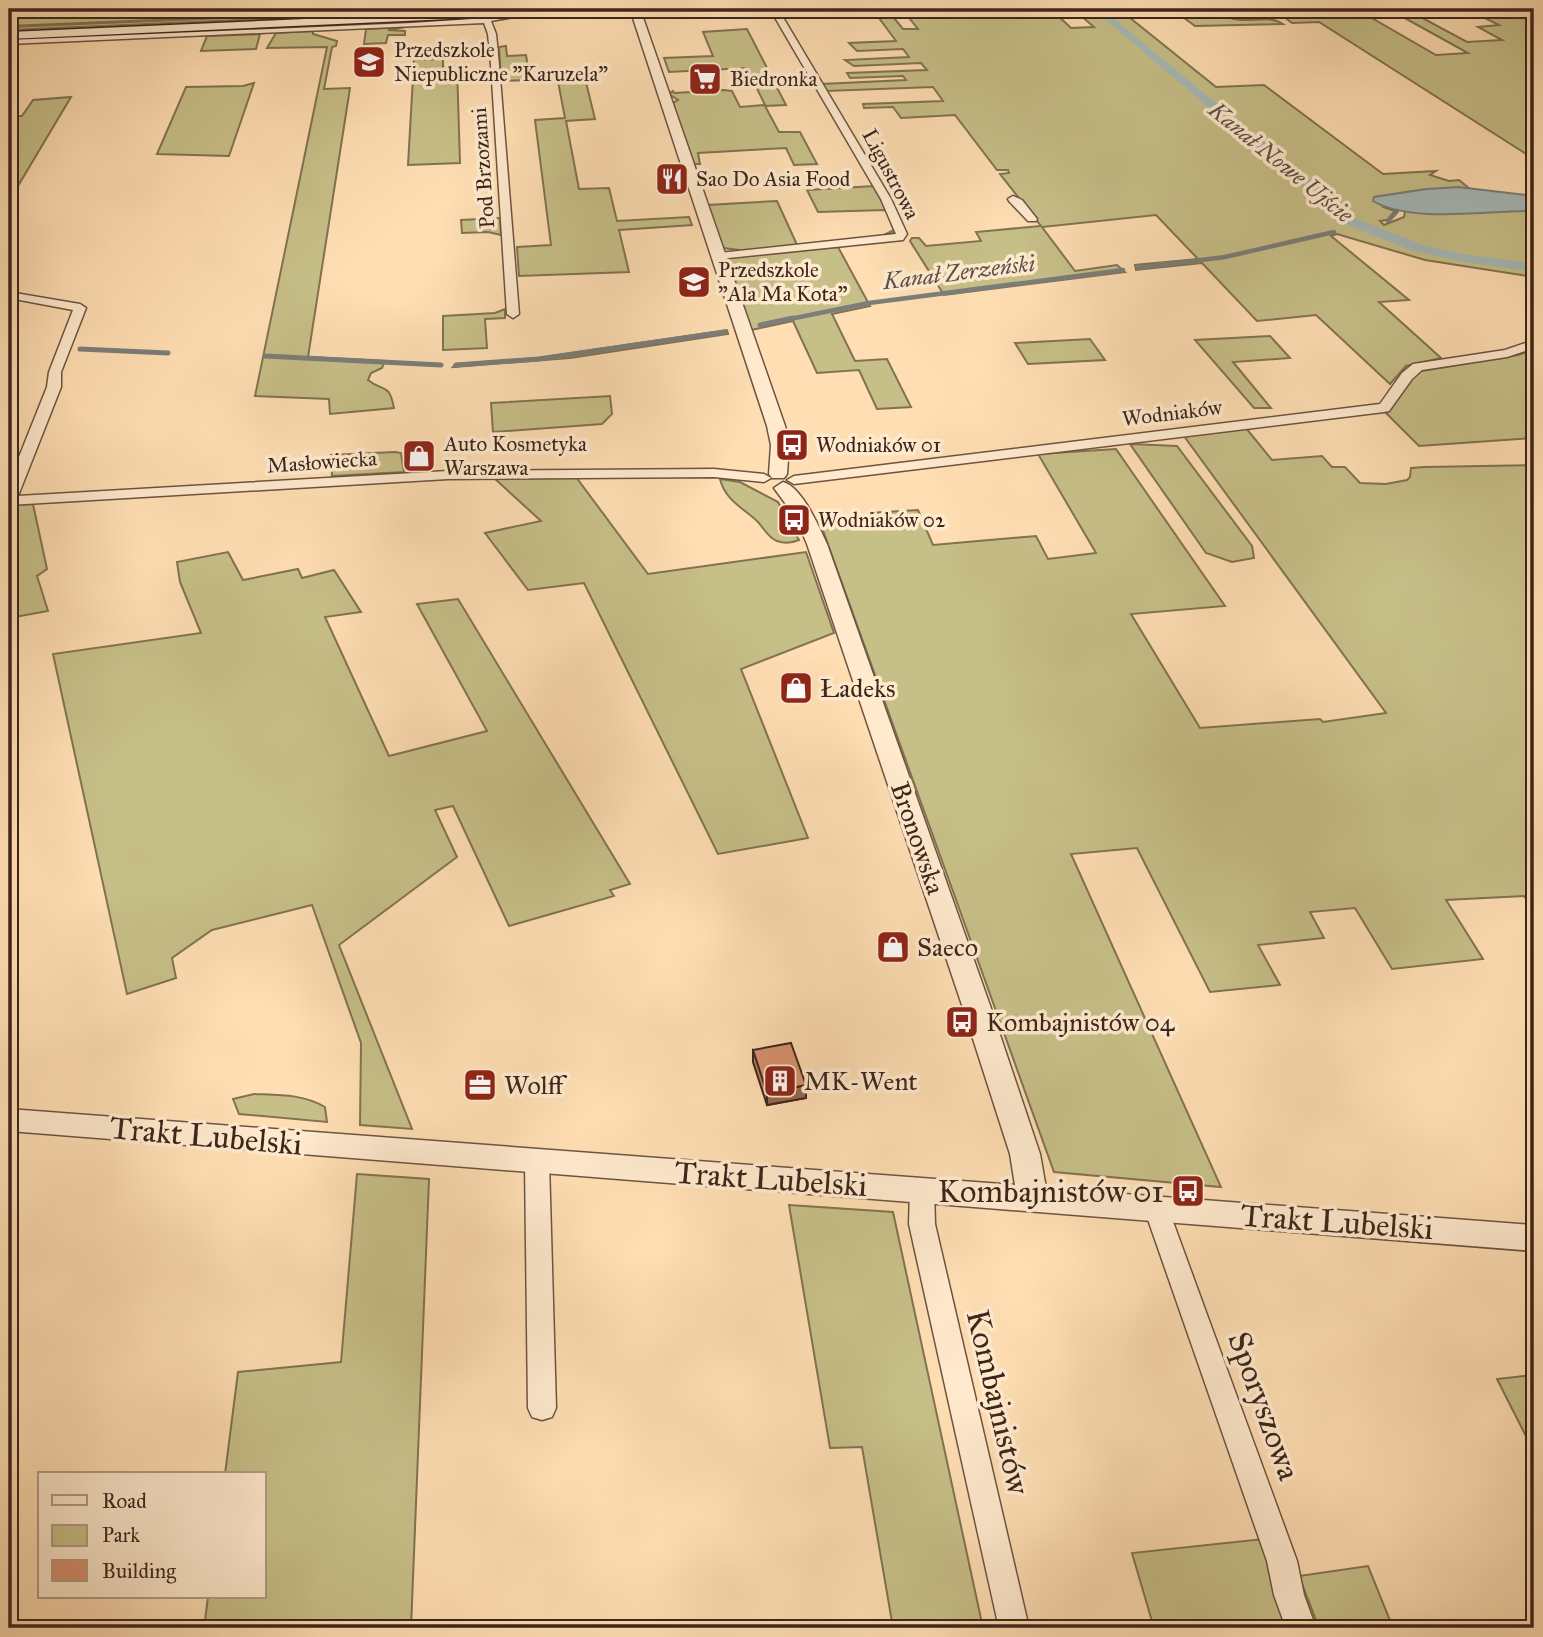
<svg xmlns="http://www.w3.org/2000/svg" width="1543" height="1637" font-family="'IM FELL Great Primer',serif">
  <rect width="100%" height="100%" fill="#ffdeb3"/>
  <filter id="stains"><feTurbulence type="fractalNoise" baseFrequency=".00286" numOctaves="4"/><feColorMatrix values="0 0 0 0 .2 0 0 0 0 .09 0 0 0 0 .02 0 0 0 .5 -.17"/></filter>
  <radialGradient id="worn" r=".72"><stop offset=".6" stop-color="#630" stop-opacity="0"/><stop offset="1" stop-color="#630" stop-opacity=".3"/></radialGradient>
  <g fill="#c7bf88" stroke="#827252" stroke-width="2">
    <polygon points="9,9 418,9 9,26"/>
    <polygon points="442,9 497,9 9,30 9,27"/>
    <polygon points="902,9 964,9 970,16 1055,13 1071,28 1094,27 1073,9 1119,9 1216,87 1264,85 1383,174 1436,171 1430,175 1449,181 1459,180 1470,189 1427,189 1375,197 1383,207 1395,211 1387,220 1380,221 1384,225 1404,217 1405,211 1534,211 1534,277 1425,260 1337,234 1331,236 1409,300 1379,302 1441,358 1406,366 1390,384 1316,315 1257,321 1202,263 1136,270 1135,265 1198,259 1156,215 1042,227 1075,271 1117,265 1125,272 944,295 910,241 912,238 919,238 926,246 981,241 976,232 1041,226 1000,174 1009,173 1008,170 997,170 955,115 901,118 893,107 864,108 863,104 943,101 933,87 826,91 822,84 906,80 903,76 850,78 847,73 927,70 921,63 854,66 845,60 909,57 903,49 857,51 849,43 896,41 879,18 894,18 903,29 918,29"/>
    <polygon points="1298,9 1356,9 1436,55 1468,53 1401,16 1417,15 1467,42 1502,40 1478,27 1499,25 1475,13 1519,11 1534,18 1534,159 1319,22 1292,23 1284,17 1308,16"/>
    <path d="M1222,14C1243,28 1265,12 1283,24L1195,26L1180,15Z"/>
    <polygon points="405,27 388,30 405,31 405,35 388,35 386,43 364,44 366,29"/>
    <polygon points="747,29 786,105 765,106 779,132 800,132 817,164 794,165 786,148 698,153 700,164 694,164 673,103 678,100 669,94 673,91 674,93 724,90 732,91 740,107 765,105 747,68 669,72 664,58 713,56 703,32"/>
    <path d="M313,31V34L337,41L336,46L332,47L324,89L350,88L308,357L385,361L382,368L371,373L368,380C384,393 389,382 394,408L330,414L329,399L255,396L327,47L267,48L276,33Z"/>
    <polygon points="260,34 256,49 201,51 207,36"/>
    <polygon points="506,46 507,56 526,55 530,80 501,81 499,47"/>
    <polygon points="443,59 443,67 457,66 460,163 408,165 414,60"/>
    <polygon points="583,70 595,119 566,121 579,189 609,188 617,221 689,217 692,225 619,230 629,272 519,276 517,247 551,245 535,120 565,118 556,71"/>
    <polygon points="254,83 229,156 157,154 186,87 243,86"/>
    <polygon points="71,97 9,201 9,116 22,116 33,100"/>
    <polygon points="874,186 897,232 880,237 894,230 886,210 818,212 807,190"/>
    <polygon points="777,201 798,247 741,253 739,250 723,248 708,205"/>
    <polygon points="500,218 501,235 488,232 462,233 461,220"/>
    <polygon points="838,247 870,306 832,314 855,361 887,359 911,407 877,409 859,370 817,373 793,321 751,330 726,258"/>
    <polygon points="505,309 505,318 485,319 487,348 443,350 443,316 495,313"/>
    <polygon points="727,330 728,334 570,358 453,367 456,364 537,358"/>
    <polygon points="1270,336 1290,358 1233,362 1271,408 1254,408 1195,340"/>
    <polygon points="1090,339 1105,360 1028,364 1015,343"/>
    <polygon points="1534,350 1534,438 1419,446 1385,412 1390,410 1413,377 1421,371 1518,355"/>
    <polygon points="610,396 612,414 602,424 493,432 491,403"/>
    <polygon points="1246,428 1272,460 1322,456 1332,467 1345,467 1360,483 1386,484 1407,480 1410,477 1411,468 1424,467 1534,465 1534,909 1524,896 1446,900 1483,959 1392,969 1355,908 1310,912 1324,938 1258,945 1280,985 1210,992 1137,848 1071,854 1221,1187 1054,1172 820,522 870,518 869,513 918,510 933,545 1036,536 1048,559 1096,553 1038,454 1116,449 1225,606 1131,614 1200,728 1320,719 1323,722 1386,713 1184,436"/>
    <polygon points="1130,444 1177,446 1252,546 1254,558 1232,562 1206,553"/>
    <polygon points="395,452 401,453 404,472 332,476 331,455"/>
    <polygon points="576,477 648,574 806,552 834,633 741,669 808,838 718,854 584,583 528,590 485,533 541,521 494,478"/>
    <path d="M720,479L740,482L778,502L799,540C792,543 785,544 777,541C768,538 764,528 757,521C743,508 725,500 720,479Z"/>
    <polygon points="33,504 47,569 37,576 48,611 9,618 9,505"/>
    <polygon points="228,552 243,580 298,569 302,578 334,570 361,612 325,617 389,756 487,731 417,604 458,599 630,884 610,890 614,896 509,926 453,806 435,810 457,857 339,945 412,1129 360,1125 361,1043 312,905 212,930 172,958 176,978 127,994 53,654 201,633 180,582 177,562"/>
    <path d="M254,1094C279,1095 303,1094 325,1107L327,1122L239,1114L233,1099Z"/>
    <polygon points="357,1174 429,1179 411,1628 204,1628 208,1597 264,1597 264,1474 225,1474 238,1372 341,1362"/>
    <polygon points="789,1205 893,1212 983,1628 893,1628 862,1447 830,1448"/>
    <polygon points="1534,1375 1534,1452 1497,1379"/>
    <polygon points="1263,1539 1283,1615 1290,1628 1154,1628 1132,1553"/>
    <polygon points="1368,1566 1393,1628 1319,1628 1299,1576"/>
  </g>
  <path fill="#a5b9b8" stroke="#7b7e79" stroke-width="2" d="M1458,187L1534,196V211C1488,210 1413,224 1373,201L1374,197L1427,189Z"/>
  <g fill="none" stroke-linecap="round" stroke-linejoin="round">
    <g stroke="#7b7e79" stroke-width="4.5">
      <polyline points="1388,221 1397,211"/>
      <polyline points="1138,268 1225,257 1334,232"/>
      <polyline points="785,320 869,303 1123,270"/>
    </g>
    <g stroke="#7b7e79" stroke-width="5">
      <polyline points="760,325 793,318"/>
      <polyline points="80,349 168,353"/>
      <polyline points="265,356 441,365"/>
      <polyline points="456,365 539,359 725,332"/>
    </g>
    <polygon fill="#a5b9b8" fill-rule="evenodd" points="1093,9 1102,9 1357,219 1423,245 1464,254 1534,264 1534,272 1464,262 1413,251 1347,225"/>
    <defs>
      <g id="minor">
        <polygon points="770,9 778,9 891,199 907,234 903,240 719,259 713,256 719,253 896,234 881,199"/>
        <polygon points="1493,9 1534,9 1534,11 1416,17 1412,15"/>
        <polygon points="516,12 519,16 491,21 496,34 499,65 519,314 513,318 507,314 491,65 488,34 484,23 9,44 9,40 412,23 487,18"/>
        <polygon points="1013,196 1022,200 1037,219 1036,221 1028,221 1009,201 1008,199"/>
        <polygon points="9,292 80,304 86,308 61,372 61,387 18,496 448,471 714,469 764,474 771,478 764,482 714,477 448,479 9,505 9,482 47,387 49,372 73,310 9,298"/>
        <polygon points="1534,340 1534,348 1507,357 1422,370 1412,379 1389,411 1384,412 794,484 787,480 794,476 1380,404 1402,373 1413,364 1505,350"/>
        <polygon points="537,1153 546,1155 549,1162 556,1408 552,1417 542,1420 532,1417 528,1408 525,1162 528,1155"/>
        <polygon points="922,1180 931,1183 934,1190 935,1224 1029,1628 999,1628 909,1224 910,1190 913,1183"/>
        <polygon points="1156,1198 1165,1201 1168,1208 1297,1561 1304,1595 1316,1628 1286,1628 1274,1595 1267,1561 1144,1208 1147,1201"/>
      </g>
      <g id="tertiary">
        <polygon points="630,9 640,9 785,426 789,445 787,474 784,478 772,478 769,474 771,445 767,426"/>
        <path d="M783,482C802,487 819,527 827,544L993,1014L1040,1154L1046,1188L1534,1225V1251L9,1131V1109L1015,1185L1010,1154L965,1014L807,544L796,518L774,488Z"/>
      </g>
      <polygon id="secondary" points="533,9 608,9 602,12 9,39 9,32"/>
    </defs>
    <use href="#minor" stroke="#6d5341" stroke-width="3"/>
    <use href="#tertiary" stroke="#6d5341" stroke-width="3"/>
    <use href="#secondary" stroke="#3c251b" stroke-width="3"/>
    <use href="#minor" fill="#ffeace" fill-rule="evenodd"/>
    <use href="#tertiary" fill="#ffeace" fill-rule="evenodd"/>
    <use href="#secondary" fill="#ffeace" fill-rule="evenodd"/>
  </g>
  <polygon fill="#bb7c60" stroke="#3c251b" stroke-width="2" points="753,1050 806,1085 806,1098 767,1105 753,1062"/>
  <polygon fill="#98654e" stroke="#3c251b" stroke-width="2" points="806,1085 806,1098 767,1105 767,1093"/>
  <polygon fill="#d99070" stroke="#3c251b" stroke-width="2" points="791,1043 806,1085 767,1093 753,1050"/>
  <defs>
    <symbol id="school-square" viewBox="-11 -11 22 22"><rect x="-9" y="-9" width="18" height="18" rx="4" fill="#8f2418" stroke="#ffeace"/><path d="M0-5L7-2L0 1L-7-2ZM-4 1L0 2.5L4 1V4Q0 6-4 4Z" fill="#fff"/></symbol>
    <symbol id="supermarket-square" viewBox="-11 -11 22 22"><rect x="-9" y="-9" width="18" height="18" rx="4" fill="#8f2418" stroke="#ffeace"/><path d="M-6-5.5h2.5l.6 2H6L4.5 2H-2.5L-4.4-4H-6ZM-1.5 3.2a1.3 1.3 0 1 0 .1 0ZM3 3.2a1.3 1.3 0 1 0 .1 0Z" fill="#fff"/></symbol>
    <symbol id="restaurant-square" viewBox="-11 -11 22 22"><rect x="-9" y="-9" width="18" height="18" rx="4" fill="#8f2418" stroke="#ffeace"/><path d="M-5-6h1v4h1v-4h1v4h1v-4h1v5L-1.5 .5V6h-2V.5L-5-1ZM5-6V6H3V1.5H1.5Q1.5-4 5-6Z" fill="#fff"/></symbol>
    <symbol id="bus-square" viewBox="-11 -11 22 22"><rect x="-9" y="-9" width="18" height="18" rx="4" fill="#8f2418" stroke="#ffeace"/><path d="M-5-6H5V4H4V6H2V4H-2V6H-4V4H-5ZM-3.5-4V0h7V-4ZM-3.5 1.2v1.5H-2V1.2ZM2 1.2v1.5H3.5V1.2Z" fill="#fff"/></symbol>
    <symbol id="shop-square" viewBox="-11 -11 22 22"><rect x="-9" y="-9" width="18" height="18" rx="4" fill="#8f2418" stroke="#ffeace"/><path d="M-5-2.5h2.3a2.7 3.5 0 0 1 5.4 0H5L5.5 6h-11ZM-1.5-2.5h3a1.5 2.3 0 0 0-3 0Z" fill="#fff"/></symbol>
    <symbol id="building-square" viewBox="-11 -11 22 22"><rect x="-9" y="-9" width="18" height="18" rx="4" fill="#8f2418" stroke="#ffeace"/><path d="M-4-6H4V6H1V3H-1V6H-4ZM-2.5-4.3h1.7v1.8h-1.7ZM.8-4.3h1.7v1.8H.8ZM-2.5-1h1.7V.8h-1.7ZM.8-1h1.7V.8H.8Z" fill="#fff"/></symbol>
    <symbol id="office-square" viewBox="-11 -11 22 22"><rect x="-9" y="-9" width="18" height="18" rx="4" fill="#8f2418" stroke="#ffeace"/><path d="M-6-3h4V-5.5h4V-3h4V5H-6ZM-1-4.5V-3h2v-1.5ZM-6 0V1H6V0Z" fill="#fff"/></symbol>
  </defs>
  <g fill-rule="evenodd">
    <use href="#school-square" x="350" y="43" width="38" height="38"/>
    <use href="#supermarket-square" x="686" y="60" width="38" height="38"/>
    <use href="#restaurant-square" x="653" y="160" width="38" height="38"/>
    <use href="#school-square" x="675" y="263" width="38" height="38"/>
    <use href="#bus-square" x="773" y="426" width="38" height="38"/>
    <use href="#shop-square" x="400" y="437" width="38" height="38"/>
    <use href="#bus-square" x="775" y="501" width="38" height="38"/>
    <use href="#shop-square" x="777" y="669" width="38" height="38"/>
    <use href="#shop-square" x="874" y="928" width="38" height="38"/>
    <use href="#bus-square" x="943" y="1003" width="38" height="38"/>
    <use href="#building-square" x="761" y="1062" width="38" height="38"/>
    <use href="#office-square" x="461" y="1066" width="38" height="38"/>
    <use href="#bus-square" x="1169" y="1172" width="38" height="38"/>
  </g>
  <g text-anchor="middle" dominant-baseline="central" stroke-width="7" stroke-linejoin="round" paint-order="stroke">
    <g font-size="21" fill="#3c251b" stroke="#ffeace" text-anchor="start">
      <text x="394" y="50">Przedszkole<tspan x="394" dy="24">Niepubliczne "Karuzela"</tspan></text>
      <text x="730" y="79">Biedronka</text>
      <text x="696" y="179">Sao Do Asia Food</text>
      <text x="718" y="270">Przedszkole<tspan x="718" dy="24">"Ala Ma Kota"</tspan></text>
      <text x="444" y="444">Auto Kosmetyka<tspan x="444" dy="24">Warszawa</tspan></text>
      <text x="816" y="445">Wodniaków 01</text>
      <text x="818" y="520">Wodniaków 02</text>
    </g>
    <g font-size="21" fill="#3c251b" stroke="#ffeace">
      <text transform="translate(483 168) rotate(-94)">Pod Brzozami</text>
      <text transform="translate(891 174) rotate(62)">Ligustrowa</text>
      <text transform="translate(1172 413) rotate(-7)">Wodniaków</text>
      <text transform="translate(322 462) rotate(-4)">Masłowiecka</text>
    </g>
    <g font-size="23" font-style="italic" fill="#5c514a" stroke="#ffeace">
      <text transform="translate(1281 162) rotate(39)">Kanał Nowe Ujście</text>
      <text transform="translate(959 272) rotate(-7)">Kanał Zerzeński</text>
    </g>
    <g font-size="26" fill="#3c251b" stroke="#ffeace" text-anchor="start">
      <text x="820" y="688">Ładeks</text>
      <text x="917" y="947">Saeco</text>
      <text x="986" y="1022">Kombajnistów 04</text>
      <text x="804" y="1081">MK-Went</text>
      <text x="504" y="1085">Wolff</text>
    </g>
    <g font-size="26" fill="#3c251b" stroke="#ffeace">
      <text transform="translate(918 838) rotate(71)">Bronowska</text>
    </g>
    <g font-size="32" fill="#3c251b" stroke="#ffeace">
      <text transform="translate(206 1136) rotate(5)">Trakt Lubelski</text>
      <text transform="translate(771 1179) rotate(4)">Trakt Lubelski</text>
      <text transform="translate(1337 1222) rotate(4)">Trakt Lubelski</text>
      <text transform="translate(998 1402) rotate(77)">Kombajnistów</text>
      <text transform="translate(1264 1406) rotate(70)">Sporyszowa</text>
    </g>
    <g font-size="32" fill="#3c251b" stroke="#ffeace" text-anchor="end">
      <text x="1164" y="1191">Kombajnistów 01</text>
    </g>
  </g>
  <rect width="1543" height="1637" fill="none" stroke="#ffdeb3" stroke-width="35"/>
  <rect x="10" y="10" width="1522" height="1616" fill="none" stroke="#3c251b" stroke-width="3.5"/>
  <rect x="18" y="18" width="1508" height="1602" fill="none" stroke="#3c251b" stroke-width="2"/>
  <rect x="38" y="1472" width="228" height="126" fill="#ffeace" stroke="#b19b86" stroke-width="2"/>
  <rect x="52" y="1495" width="35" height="10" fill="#ffeace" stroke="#b19b86" stroke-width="2"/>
  <text x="102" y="1508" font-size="21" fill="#3c251b">Road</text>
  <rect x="52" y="1525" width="35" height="21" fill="#c7bf88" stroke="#b19b86" stroke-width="2"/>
  <text x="102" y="1542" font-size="21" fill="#3c251b">Park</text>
  <rect x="52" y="1560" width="35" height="21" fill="#d99070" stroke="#b19b86" stroke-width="2"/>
  <text x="102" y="1578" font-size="21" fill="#3c251b">Building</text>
  <rect width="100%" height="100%" filter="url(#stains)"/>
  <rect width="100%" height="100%" fill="url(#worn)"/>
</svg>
